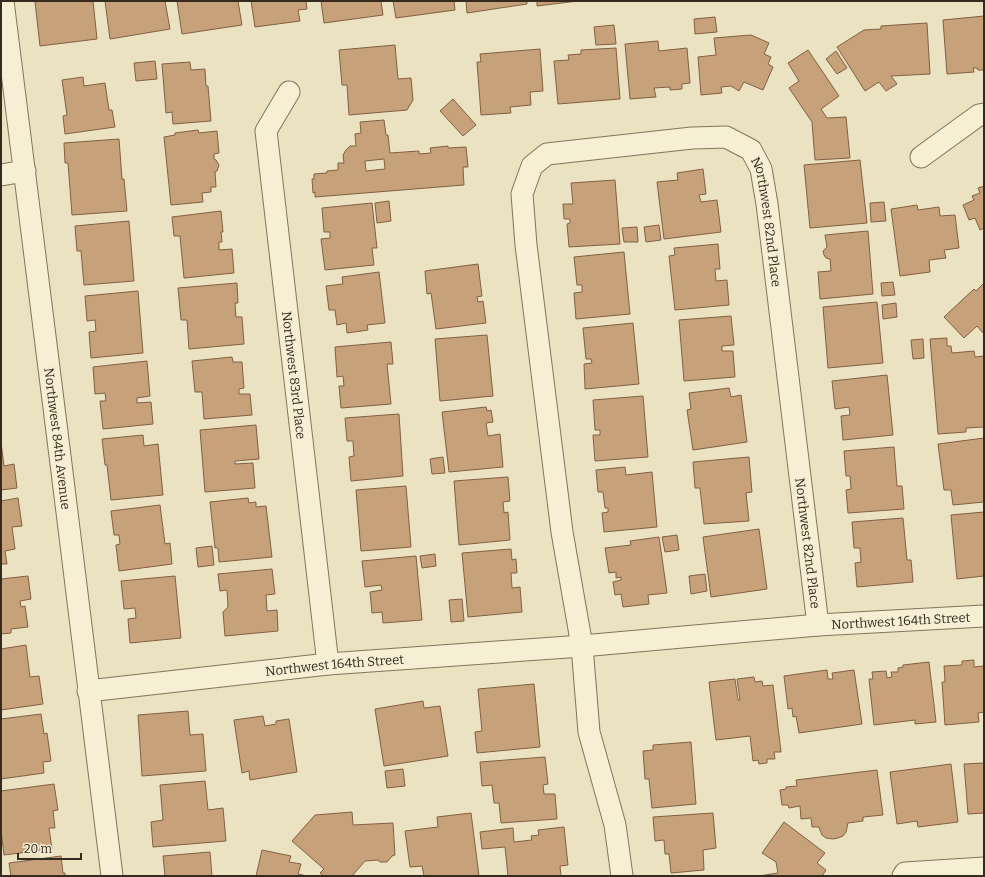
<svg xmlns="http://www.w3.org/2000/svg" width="985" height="877" font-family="Bitter,serif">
  <rect width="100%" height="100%" fill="#ebe2c2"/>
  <g fill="#c7a17a" stroke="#816042" fill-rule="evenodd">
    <polygon points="40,1 93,1 97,39 40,46 35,2"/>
    <polygon points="105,1 165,1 170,29 110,39"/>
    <polygon points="177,1 238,1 242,25 182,34"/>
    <polygon points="251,1 306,1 307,9 298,10 300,21 255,27"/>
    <polygon points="321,1 381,1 383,15 324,23"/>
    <polygon points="393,1 454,1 455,10 396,18"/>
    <polygon points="466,1 527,1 527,4 467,13"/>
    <polygon points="537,1 578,1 537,6"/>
    <polygon points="984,16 984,70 978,70 977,68 973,68 974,72 947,74 943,20"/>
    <polygon points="715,17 717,32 695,34 694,19"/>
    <polygon points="927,23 930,74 891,76 897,84 886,91 879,82 865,91 837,47 864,30 881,29 881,26"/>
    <polygon points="614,25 616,44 596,45 594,27"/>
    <polygon points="751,35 769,43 764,54 771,57 768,64 773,67 763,90 744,82 739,91 731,86 721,87 722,93 701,95 698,57 716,55 714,38"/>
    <polygon points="658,41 659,51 687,48 690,83 682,84 682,89 670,90 670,87 654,88 656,97 630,99 625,44"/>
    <polygon points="395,45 398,79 411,78 413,100 407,110 349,115 347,85 342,85 339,50"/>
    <polygon points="616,48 620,99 558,104 554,61 569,60 568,55 581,54 581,50"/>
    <polygon points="540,49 543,91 530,92 531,105 510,107 511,113 481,115 477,62 481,62 480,54"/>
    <polygon points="808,50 839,96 821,109 827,118 846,117 850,158 815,160 812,122 789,88 799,81 788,63"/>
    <polygon points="836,51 847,68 837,74 826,59"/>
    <polygon points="155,61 157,79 136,81 134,63"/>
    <polygon points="190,62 191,70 205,69 206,86 208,86 211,121 173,124 172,112 166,113 162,64"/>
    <polygon points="83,77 84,86 105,83 109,110 112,110 115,127 65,134 63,116 67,115 62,80"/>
    <polygon points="453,99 476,125 463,136 440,111"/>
    <path d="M384,120L386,135H388L390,153L419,151V154L431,153L430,148L448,146V148L466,147L468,167H463L464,185L315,197V192L313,193L312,179H314V174L327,173V171L338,170V163H344L343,155L346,150L350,146H356L355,134L361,133L360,122ZM384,159L385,169L366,171L365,161Z"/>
    <polygon points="198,130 199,133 217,131 219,153 214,154 214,159 216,160 219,165 217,171 215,172 216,187 211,187 211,192 202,193 203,202 171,205 164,137 175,135 175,133"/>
    <polygon points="119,139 122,179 124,179 127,211 72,215 68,163 65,163 64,143"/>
    <polygon points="860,160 867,223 810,228 804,165"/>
    <polygon points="703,169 706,194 699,195 701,202 717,200 721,232 664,239 657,182 678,180 677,173"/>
    <polygon points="615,180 620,244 569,247 567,224 570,223 570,219 564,219 563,204 573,204 571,183"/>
    <polygon points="984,186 984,228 980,230 975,218 969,220 963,205 974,200 972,196 980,193 978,188"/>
    <polygon points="389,201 391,221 377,223 375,203"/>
    <polygon points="884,202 886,221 871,222 870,203"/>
    <polygon points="372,203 377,248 372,248 374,265 325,270 321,239 330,238 330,232 324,232 322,208"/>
    <polygon points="917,205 918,210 939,207 940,216 955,215 959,248 944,250 946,258 929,260 930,272 900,276 891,209"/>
    <polygon points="221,211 223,232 221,232 222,242 219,242 219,250 232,249 234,273 184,278 180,236 174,236 172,217"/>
    <polygon points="129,221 134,281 84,285 81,251 77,251 75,226"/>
    <polygon points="659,225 661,240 646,242 644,227"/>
    <polygon points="637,227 638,242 624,242 622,228"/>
    <polygon points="868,231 873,294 820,299 818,272 831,271 830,259 826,258 824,255 823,251 827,247 825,235"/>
    <polygon points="718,244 720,269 715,269 716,281 727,280 729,305 675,310 669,256 675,255 674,248"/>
    <polygon points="624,252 630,314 576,319 574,293 582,292 582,285 577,285 574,257"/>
    <polygon points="478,264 482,296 477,297 478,302 483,301 486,323 436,329 431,293 427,294 425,271"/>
    <polygon points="379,272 385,323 367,325 368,330 347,333 346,323 337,325 335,310 329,310 326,286 343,284 342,277"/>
    <polygon points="893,282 895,295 882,296 881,283"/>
    <polygon points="237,283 238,303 235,303 236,317 242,317 244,344 189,349 187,320 181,320 178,288"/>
    <polygon points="983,284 984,285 984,334 977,326 964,338 944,317 974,289 976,291"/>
    <polygon points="138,291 143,353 91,358 89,332 96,331 95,320 87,321 85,296"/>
    <polygon points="877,302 883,363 828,368 823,307"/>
    <polygon points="896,303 897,317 883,319 882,305"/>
    <polygon points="731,316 734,345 722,346 722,351 733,351 735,377 684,381 679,320"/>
    <polygon points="633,323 639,384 585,389 584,364 592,363 591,359 586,359 583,328"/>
    <polygon points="487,335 493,396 440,401 435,339"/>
    <polygon points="947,338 947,346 951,346 952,353 974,351 975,357 984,356 984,427 966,428 966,432 938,434 930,339"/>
    <polygon points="923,339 924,358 913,359 911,340"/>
    <polygon points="391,342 393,364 387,364 391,404 341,408 339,386 344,386 343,376 337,377 335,347"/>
    <polygon points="232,357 233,362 242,362 244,388 239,389 239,394 250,394 252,415 204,419 202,392 195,392 192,361"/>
    <polygon points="147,361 150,396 137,398 137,403 151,402 153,424 103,429 100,401 106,401 105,393 95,394 93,367"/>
    <polygon points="887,375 893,435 843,440 841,416 850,415 849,407 835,409 832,381"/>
    <polygon points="729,388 731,397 741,395 747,442 693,450 687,410 691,409 689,393"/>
    <polygon points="643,396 648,457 595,461 593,435 600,435 600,430 595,430 593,400"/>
    <polygon points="486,407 487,411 491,410 493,422 486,423 488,436 500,434 503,467 449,472 442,412"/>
    <polygon points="399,414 403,476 351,481 349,457 354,456 353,441 347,441 345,418"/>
    <polygon points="256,425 259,459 235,461 235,464 253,463 255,488 205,492 200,430"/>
    <polygon points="143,435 144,446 158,444 163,495 111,500 107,465 105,465 102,439"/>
    <polygon points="984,438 984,502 953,505 951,490 944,490 938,444"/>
    <polygon points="1,442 4,466 14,464 17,488 1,490"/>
    <polygon points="894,447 897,486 902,486 904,509 848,513 846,490 851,489 850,476 846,476 844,451"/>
    <polygon points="443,457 445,473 432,474 430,459"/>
    <polygon points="749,457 752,492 746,493 749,521 704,524 700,488 695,488 693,462"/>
    <polygon points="625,467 626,475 652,472 657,527 604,532 602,513 608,512 608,508 605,508 603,492 598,492 596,470"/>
    <polygon points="508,477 510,501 503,502 504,513 508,512 510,540 459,545 454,481"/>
    <polygon points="406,486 411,547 361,551 356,490"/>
    <polygon points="18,498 22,526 12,527 15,549 5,551 7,564 1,564 1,501"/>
    <polygon points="248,498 249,503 256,502 256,507 266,506 272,557 219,562 218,548 215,548 210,502"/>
    <polygon points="160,505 165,544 170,543 172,564 119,571 116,545 120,544 119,535 114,535 111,511"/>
    <polygon points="984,512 984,576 957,579 951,515"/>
    <polygon points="903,518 907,560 911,560 913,582 857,587 855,563 861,562 860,548 854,548 852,522"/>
    <polygon points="759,529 767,589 711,597 703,537"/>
    <polygon points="677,535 679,550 665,552 662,537"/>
    <polygon points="659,537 667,593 648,595 649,604 623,607 621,594 615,595 613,582 621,580 621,577 616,578 616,572 609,573 605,548 631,545 630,541"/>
    <polygon points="212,546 214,565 198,567 196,548"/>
    <polygon points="511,549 512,560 516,559 517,573 511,573 512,588 520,587 522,612 468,617 462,553"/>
    <polygon points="435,554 436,566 422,568 420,556"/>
    <polygon points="416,556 422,620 383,623 382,612 372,613 370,592 382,590 381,585 365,587 362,561"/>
    <polygon points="272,569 275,594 266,595 267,611 277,610 278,631 225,636 223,612 228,607 227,590 220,591 218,574"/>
    <polygon points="705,574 707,591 691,594 689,576"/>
    <polygon points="28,576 31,599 20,601 21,607 25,606 28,627 11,629 11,633 1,634 1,579"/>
    <polygon points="175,576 181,638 130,643 128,619 136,618 135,608 124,609 121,581"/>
    <polygon points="462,599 464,621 451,622 449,600"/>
    <polygon points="26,645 30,677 39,676 43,704 1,710 1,649"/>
    <polygon points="974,660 974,667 984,666 984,712 978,713 979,722 945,725 942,682 945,682 944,666 962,665 962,661"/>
    <polygon points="929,662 936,722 915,724 915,720 874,725 869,679 873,679 872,672 886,671 887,678 892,677 891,672 898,672 898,668 903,667 903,665"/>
    <polygon points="827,670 828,679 833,679 832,673 854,670 862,724 799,733 796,716 793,717 792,708 788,709 784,676"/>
    <polygon points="754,677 755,682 762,681 763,686 773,685 781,752 774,752 775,759 767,759 767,763 759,764 758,760 753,761 750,736 716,740 709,682 735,679 738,700 740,700 737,679"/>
    <polygon points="534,684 540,747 477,753 475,732 482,731 478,689"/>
    <polygon points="423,701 424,708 440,706 448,756 384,766 375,709"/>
    <polygon points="188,711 190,735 203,734 206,771 142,776 138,715"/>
    <polygon points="41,714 44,734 47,733 51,761 43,762 44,773 1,779 1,719"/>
    <polygon points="263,716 265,726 276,724 276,721 289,719 297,772 250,780 249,771 242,773 234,720"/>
    <polygon points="691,742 696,804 652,808 649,779 645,779 643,751 653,750 653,745"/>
    <polygon points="545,757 548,784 543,785 544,794 555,794 557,819 501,823 499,803 494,803 492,785 482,786 480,762"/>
    <polygon points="984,763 984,813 968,814 964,764"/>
    <polygon points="951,764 958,822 918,827 917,821 897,824 890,772"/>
    <polygon points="403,769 405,786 387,788 385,771"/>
    <polygon points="877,770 883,815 863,817 863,821 848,823 846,832 843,836 838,838 833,839 826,838 822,835 820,830 819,827 812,827 811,818 801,819 800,806 789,808 788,805 782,805 780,790 786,789 786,787 797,786 796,780"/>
    <polygon points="205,781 208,810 223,808 226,841 153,847 151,822 163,820 160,785"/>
    <polygon points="54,784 58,810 53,811 55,828 49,828 52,849 4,855 1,831 1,791"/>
    <polygon points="352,812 353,825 393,823 395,855 392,856 387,862 380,862 378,860 365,861 352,876 324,876 320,873 324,869 292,841 315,815"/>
    <polygon points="471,813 479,876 424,876 422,866 410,867 405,831 438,827 437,817"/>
    <polygon points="713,813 716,848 703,850 704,870 671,873 669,854 665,854 664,840 655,841 653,817"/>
    <polygon points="784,822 825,853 817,863 826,870 822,876 759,876 778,873 776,862 762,853"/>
    <polygon points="564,827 568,865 560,866 561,876 508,876 505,847 482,849 480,832 513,828 514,842 532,840 531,836 539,835 538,830"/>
    <polygon points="262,850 291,856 289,862 301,864 298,874 307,876 256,876"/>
    <polygon points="210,852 212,876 165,876 163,856"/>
    <polygon points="61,856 63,873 65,873 65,876 11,876 9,863"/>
  </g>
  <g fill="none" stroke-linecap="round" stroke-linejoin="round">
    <defs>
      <g id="street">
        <path id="s1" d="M3,1C41,293 75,584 112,876"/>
        <path id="s2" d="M289,92L266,131L328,664"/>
        <polyline points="921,157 979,115 984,114"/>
        <polyline points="1,175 25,171"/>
        <path id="s3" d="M88,691L328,664L582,646L818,625L984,616"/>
        <path id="s4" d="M622,876L615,825L589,732L582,646L562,532L526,245L522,194L532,166L547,154L692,138L726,137L751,150L761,169L767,204L818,625"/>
        <polyline points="903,876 905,873 984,868"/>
      </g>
    </defs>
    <use href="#street" stroke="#83745a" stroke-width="23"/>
    <use href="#street" stroke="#f6efd4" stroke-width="21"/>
  </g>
  <g text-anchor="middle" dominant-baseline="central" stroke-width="3.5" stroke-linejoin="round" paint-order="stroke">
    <g font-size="13" fill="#342a1e" stroke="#f3ecd1">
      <text stroke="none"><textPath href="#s4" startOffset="1022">Northwest 82nd Place</textPath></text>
      <text stroke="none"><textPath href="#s2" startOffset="291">Northwest 83rd Place</textPath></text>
      <text stroke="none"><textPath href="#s1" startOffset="441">Northwest 84th Avenue</textPath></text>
      <text stroke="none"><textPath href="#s4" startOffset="1346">Northwest 82nd Place</textPath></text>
      <text stroke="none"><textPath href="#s3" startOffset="816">Northwest 164th Street</textPath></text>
      <text stroke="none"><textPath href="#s3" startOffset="248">Northwest 164th Street</textPath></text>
    </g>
  </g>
  <rect width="985" height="877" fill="none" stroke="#342a1e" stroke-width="4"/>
  <path d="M18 853v6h63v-6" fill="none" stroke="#342a1e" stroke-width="2"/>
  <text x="24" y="853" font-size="12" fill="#342a1e" stroke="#f3ecd1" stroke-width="3" paint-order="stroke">20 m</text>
</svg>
